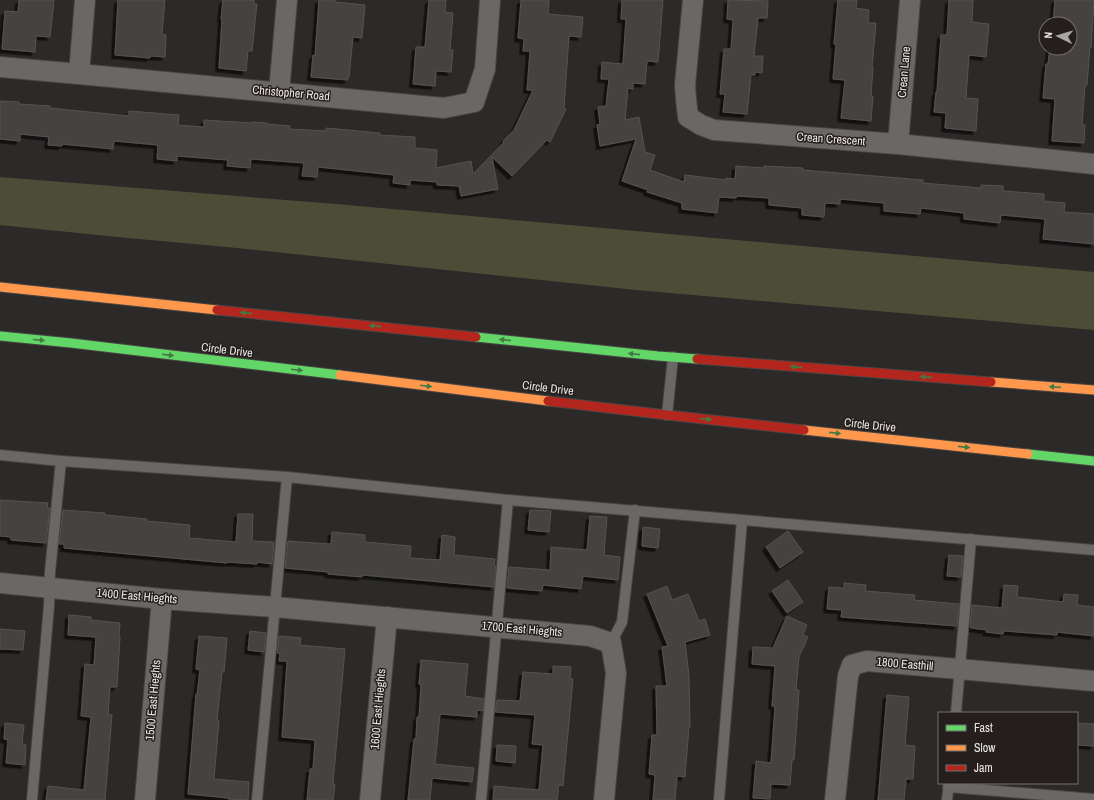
<svg xmlns="http://www.w3.org/2000/svg" width="1094" height="800" font-family="'Archivo Narrow',sans-serif">
  <defs>
    <filter id="shadow"><feDropShadow dx="-3.5" dy="3.5" stdDeviation="0" flood-color="#0009"/></filter>
  </defs>
  <rect width="100%" height="100%" fill="#2c2a28"/>
  <polygon fill="#4c4d36" points="0,177 336,204 1094,272 1094,330 636,290 227,247 117,237 0,225"/>
  <g fill="#444241" stroke="#555352" filter="url(#shadow)">
    <polygon points="19,0 54,0 50,37 36,36 35,52 2,49 5,11 18,12"/>
    <polygon points="118,0 165,0 162,34 166,35 165,57 150,56 150,58 115,55"/>
    <polygon points="223,0 254,0 254,4 257,4 252,51 248,51 246,71 219,68 222,19 221,19"/>
    <polygon points="319,0 335,0 335,2 365,5 362,38 353,37 349,77 348,77 348,80 311,77 313,55 315,56"/>
    <polygon points="429,0 446,0 445,12 453,13 450,50 453,50 451,72 436,71 435,86 413,84 416,47 425,47"/>
    <polygon points="521,0 549,0 548,14 583,17 581,37 569,36 564,108 566,109 550,142 547,140 512,176 492,157 498,189 461,196 459,186 437,185 437,182 410,180 410,185 393,183 394,175 318,167 317,177 302,176 304,163 251,159 250,168 227,166 228,160 177,156 177,161 157,159 158,145 114,141 113,149 62,144 62,146 48,145 49,137 20,134 20,141 0,139 0,101 19,102 19,104 50,106 50,108 129,116 129,111 179,115 178,125 204,127 204,120 252,123 252,122 267,123 267,124 290,126 289,129 326,131 326,128 380,133 379,135 415,137 415,148 437,150 436,168 471,161 473,174 504,142 503,141 514,130 533,90 527,90 530,51 523,51 524,39 518,38"/>
    <polygon points="622,0 663,0 658,62 647,61 645,84 633,83 633,89 628,88 625,120 639,117 645,152 655,155 650,170 684,182 685,175 726,180 726,178 735,179 736,166 764,168 764,166 803,168 803,170 923,180 923,183 981,188 981,185 1003,186 1003,191 1044,194 1044,201 1065,203 1064,212 1094,214 1094,244 1043,239 1045,219 1001,215 1000,223 964,219 964,213 921,208 920,214 884,211 884,203 840,199 840,204 825,203 824,217 802,215 802,208 769,205 769,198 737,196 736,198 719,197 717,213 682,209 682,203 647,192 648,190 622,181 636,139 600,146 597,125 600,124 598,107 606,106 609,79 601,79 602,62 623,64 626,19 621,19"/>
    <polygon points="728,0 768,1 767,18 758,18 754,56 763,56 762,73 755,72 755,75 751,75 747,114 723,112 725,94 720,94 724,49 731,49 733,20 727,19"/>
    <polygon points="838,0 857,0 856,8 869,10 868,23 876,23 872,67 873,67 871,96 873,96 871,121 841,118 845,80 833,79 836,44 834,44"/>
    <polygon points="949,0 973,0 972,22 989,24 986,57 969,55 966,98 978,99 976,131 945,128 946,113 934,112 936,92 937,92 941,35 947,35"/>
    <polygon points="1055,0 1094,0 1091,48 1090,47 1087,85 1085,85 1082,125 1085,125 1084,143 1052,141 1055,99 1043,98 1046,64 1048,64 1050,48 1070,48 1070,24 1053,24"/>
    <polygon points="0,500 48,503 47,508 50,508 46,543 11,540 11,537 0,536"/>
    <polygon points="63,510 105,513 105,515 147,519 146,521 190,525 189,538 236,542 238,514 253,514 252,541 274,542 272,564 257,562 257,564 227,562 227,563 64,548 64,544 59,544"/>
    <polygon points="530,510 551,511 549,532 528,530"/>
    <polygon points="590,516 607,517 604,555 620,557 618,580 583,576 581,589 543,585 542,591 507,588 509,567 550,570 551,547 587,550"/>
    <polygon points="643,527 660,529 658,548 642,546"/>
    <polygon points="788,531 803,552 780,568 766,547"/>
    <polygon points="332,532 365,535 365,542 411,546 410,558 440,560 442,535 455,537 454,555 495,559 494,566 496,566 494,587 408,579 362,575 362,577 328,574 328,572 285,568 288,541 331,544"/>
    <polygon points="949,555 963,556 961,577 947,576"/>
    <polygon points="788,580 803,602 787,613 772,591"/>
    <polygon points="844,583 866,585 865,591 915,595 914,600 959,604 957,626 841,617 842,610 827,609 829,587 844,588"/>
    <polygon points="1004,585 1018,586 1017,597 1063,602 1064,594 1078,595 1077,605 1094,607 1094,636 1057,632 1057,635 1004,631 1003,634 986,632 987,630 971,628 970,627 972,605 1002,608"/>
    <polygon points="667,586 672,600 688,594 699,621 705,619 710,635 685,642 689,676 690,727 689,727 685,777 677,776 675,800 653,800 655,775 649,774 652,735 657,735 656,686 667,686 662,647 668,646 647,594"/>
    <polygon points="69,615 91,617 91,620 120,623 119,637 120,637 117,687 110,687 108,714 112,715 105,800 46,800 48,786 84,790 91,717 81,716 85,664 94,665 96,637 68,635"/>
    <polygon points="787,616 807,625 803,635 808,637 799,657 796,690 799,690 798,708 794,760 792,760 790,785 771,784 770,799 753,798 756,761 771,763 775,706 772,706 775,666 752,664 753,647 773,648"/>
    <polygon points="0,629 25,631 23,650 0,649"/>
    <polygon points="250,631 266,633 264,652 248,650"/>
    <polygon points="199,636 227,638 224,672 222,672 217,720 219,721 214,779 249,782 248,800 228,799 228,798 188,794 196,694 197,695 200,670 196,669"/>
    <polygon points="279,636 301,638 300,645 345,649 333,784 335,785 333,800 307,800 310,769 313,769 315,740 282,737 287,661 279,661 280,653 277,653"/>
    <polygon points="421,660 468,664 465,696 484,699 483,711 477,710 477,717 440,714 435,764 474,768 472,782 432,778 430,800 408,800 414,739 416,739 417,717 419,717 421,685 419,684"/>
    <polygon points="553,666 571,667 570,679 573,679 563,786 559,785 557,800 493,800 494,786 539,790 543,745 532,744 535,715 495,712 497,700 520,701 523,672 553,674"/>
    <polygon points="887,695 909,697 905,745 915,746 913,779 906,779 904,800 878,800"/>
    <polygon points="5,723 24,725 22,744 26,745 25,765 6,763 8,740 4,739"/>
    <polygon points="1077,723 1094,724 1094,746 1077,745"/>
    <polygon points="497,745 516,746 515,763 496,761"/>
  </g>
  <g fill="none" stroke-linecap="round" stroke-linejoin="round">
    <defs>
      <g id="lane">
        <polyline points="667,415 673,357"/>
        <polyline points="0,455 61,461 287,477 508,500 1094,550"/>
        <polyline points="611,643 622,622 635,510"/>
        <polyline points="956,713 971,539"/>
        <polyline points="948,787 1094,799"/>
        <polyline points="32,800 49,606 50,572 61,461"/>
        <polyline points="257,800 287,477"/>
        <polyline points="481,800 508,500"/>
        <polyline points="719,800 742,520"/>
        <polyline points="947,800 949,783"/>
      </g>
      <g id="street">
        <polyline points="85,0 79,74 444,108 474,102 485,69 490,0"/>
        <polyline points="693,0 685,85 686,99 688,117 701,125 714,130 898,144 1094,164"/>
        <polyline points="0,67 79,74"/>
        <polyline points="279,92 287,0"/>
        <polyline points="898,144 910,0"/>
        <polyline points="0,583 162,599 275,607 590,636 611,643 616,673 604,800"/>
        <polyline points="145,800 162,599"/>
        <polyline points="370,800 387,617"/>
        <polyline points="835,800 848,676 852,665 867,661 1094,681"/>
      </g>
      <g id="fast">
        <polyline points="0,336 71,343 340,375"/>
        <polyline points="476,337 658,356 697,359"/>
        <polyline points="1028,454 1094,461"/>
      </g>
      <g id="slow">
        <polyline points="0,287 217,310"/>
        <polyline points="340,375 548,401"/>
        <polyline points="991,382 1094,390"/>
        <polyline points="804,430 1028,454"/>
      </g>
      <g id="jam">
        <polyline points="217,310 476,337"/>
        <polyline points="697,359 991,382"/>
        <polyline points="548,401 667,415 804,430"/>
      </g>
    </defs>
    <use href="#lane" stroke="#484543" stroke-width="12"/>
    <use href="#street" stroke="#484543" stroke-width="22"/>
    <use href="#fast" stroke="#484543" stroke-width="11"/>
    <use href="#slow" stroke="#484543" stroke-width="11"/>
    <use href="#jam" stroke="#484543" stroke-width="11"/>
    <use href="#lane" stroke="#6a6867" stroke-width="10"/>
    <use href="#street" stroke="#6a6867" stroke-width="20"/>
    <use href="#fast" stroke="#63d668" stroke-width="9"/>
    <use href="#slow" stroke="#ff974d" stroke-width="9"/>
    <use href="#jam" stroke="#b3261e" stroke-width="9"/>
  </g>
  <defs><path id="oneway-solid" d="M-6-.8H1V-3.2L6.5 0L1 3.2V.8H-6Z"/></defs>
  <g fill="#447a42">
    <use href="#oneway-solid" transform="translate(246 313) rotate(-174)"/>
    <use href="#oneway-solid" transform="translate(375 326) rotate(-174)"/>
    <use href="#oneway-solid" transform="translate(39 340) rotate(5)"/>
    <use href="#oneway-solid" transform="translate(505 340) rotate(-174)"/>
    <use href="#oneway-solid" transform="translate(634 354) rotate(-174)"/>
    <use href="#oneway-solid" transform="translate(168 355) rotate(7)"/>
    <use href="#oneway-solid" transform="translate(796 367) rotate(-176)"/>
    <use href="#oneway-solid" transform="translate(297 370) rotate(7)"/>
    <use href="#oneway-solid" transform="translate(926 377) rotate(-176)"/>
    <use href="#oneway-solid" transform="translate(426 386) rotate(7)"/>
    <use href="#oneway-solid" transform="translate(1055 387) rotate(-176)"/>
    <use href="#oneway-solid" transform="translate(706 419) rotate(6)"/>
    <use href="#oneway-solid" transform="translate(835 433) rotate(6)"/>
    <use href="#oneway-solid" transform="translate(964 447) rotate(6)"/>
  </g>
  <g text-anchor="middle" dominant-baseline="central" stroke-width="3" stroke-linejoin="round" paint-order="stroke">
    <g font-size="12" fill="#ebe7e5" stroke="#241f1c">
      <text transform="translate(904 72) rotate(-85)">Crean Lane</text>
      <text transform="translate(291 93) rotate(5)">Christopher Road</text>
      <text transform="translate(831 139) rotate(4)">Crean Crescent</text>
      <text transform="translate(227 350) rotate(7)">Circle Drive</text>
      <text transform="translate(548 388) rotate(7)">Circle Drive</text>
      <text transform="translate(870 425) rotate(6)">Circle Drive</text>
      <text transform="translate(137 596) rotate(5)">1400 East Hieghts</text>
      <text transform="translate(522 629) rotate(5)">1700 East Hieghts</text>
      <text transform="translate(905 664) rotate(5)">1800 Easthill</text>
      <text transform="translate(153 700) rotate(-85)">1500 East Hieghts</text>
      <text transform="translate(378 709) rotate(-85)">1600 East Hieghts</text>
    </g>
  </g>
  <rect x="938" y="712" width="140" height="72" fill="#241f1c" stroke="#746f6c"/>
  <rect x="946" y="725" width="20" height="6" fill="#63d668" stroke="#746f6c"/>
  <text x="974" y="732" font-size="12" fill="#ebe7e5">Fast</text>
  <rect x="946" y="745" width="20" height="6" fill="#ff974d" stroke="#746f6c"/>
  <text x="974" y="752" font-size="12" fill="#ebe7e5">Slow</text>
  <rect x="946" y="765" width="20" height="6" fill="#b3261e" stroke="#746f6c"/>
  <text x="974" y="772" font-size="12" fill="#ebe7e5">Jam</text>
  <g transform="translate(1058 36) rotate(275)"><circle r="19" fill="#241f1c" stroke="#746f6c"/>
  <path d="M0-3L7 15L0 10L-7 15Z" fill="#a8a5a3"/>
  <text y="-6" font-size="11" font-weight="bold" text-anchor="middle" fill="#ebe7e5">N</text>
  </g>
</svg>
